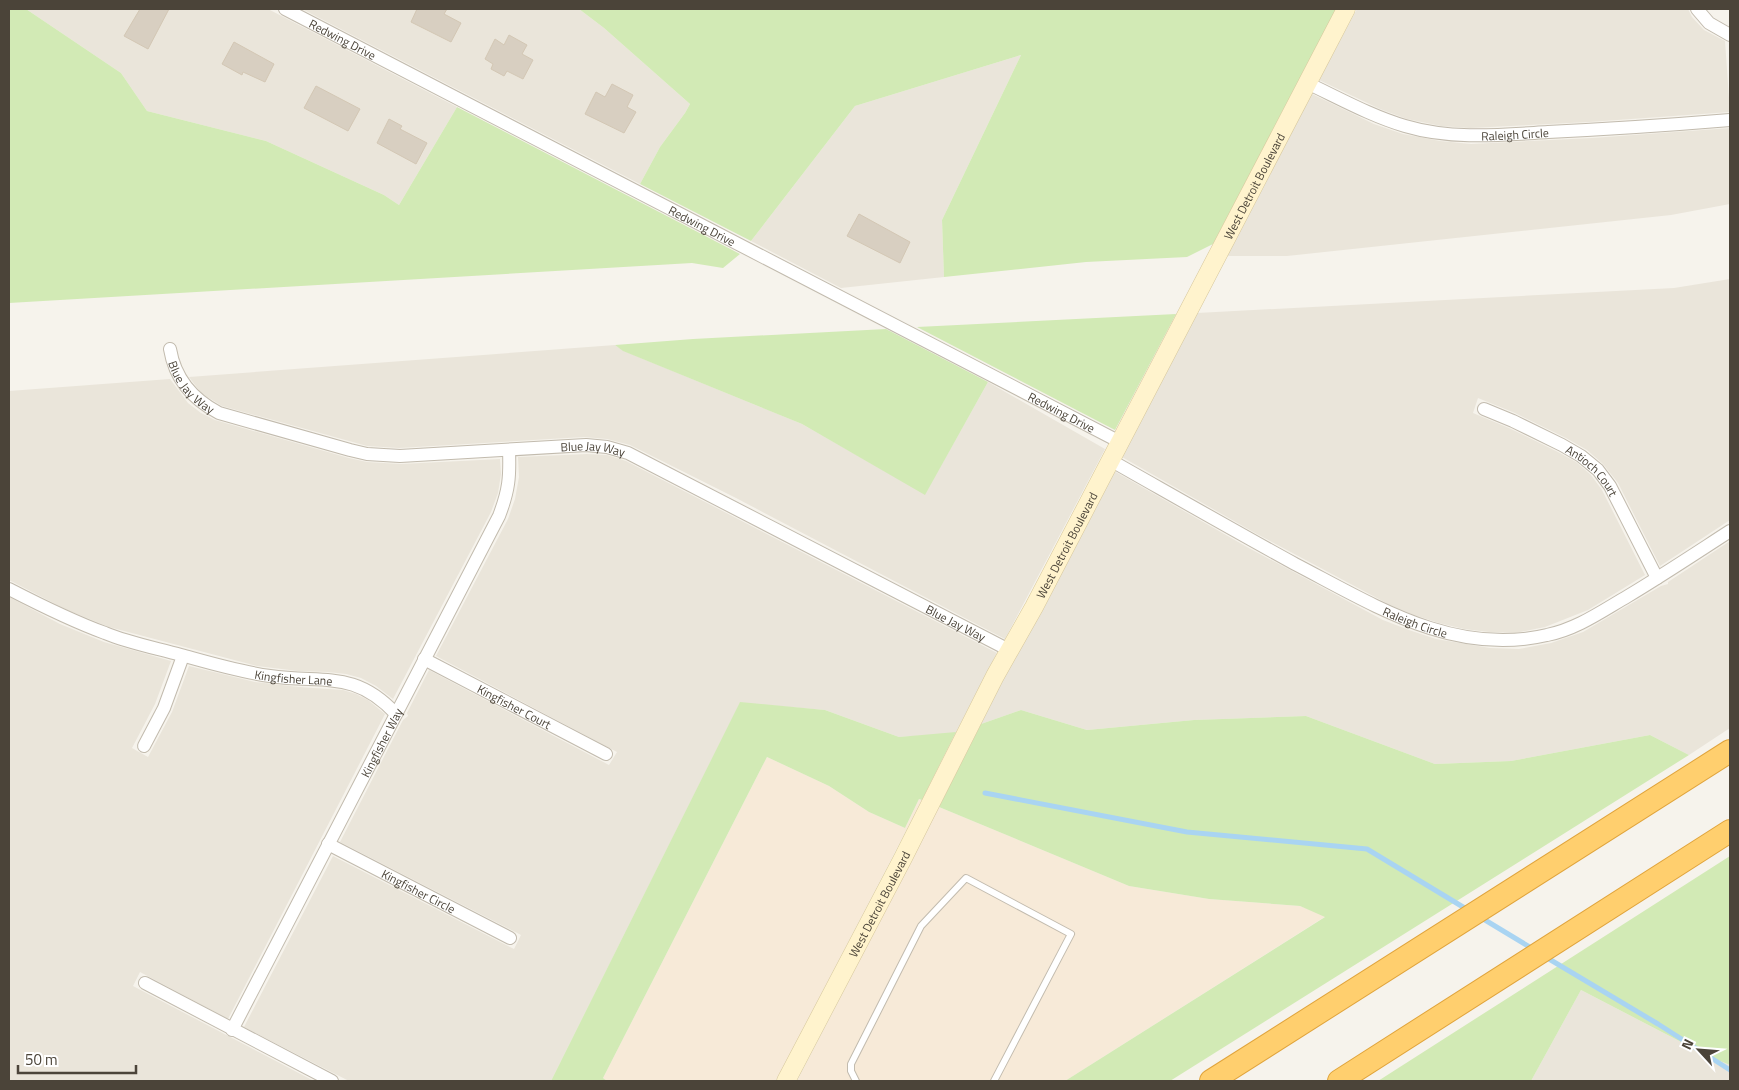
<svg xmlns="http://www.w3.org/2000/svg" width="1739" height="1090" font-family="'Titillium Web',sans-serif">
  <rect width="100%" height="100%" fill="#f6f3ec"/>
  <g fill="#eae5da">
    <polygon points="26,9 268,9 457,107 399,205 384,195 266,141 147,111 121,73"/>
    <polygon points="302,9 579,9 604,28 690,104 685,113 660,147 640,184"/>
    <polygon points="1357,9 1688,9 1692,17 1704,30 1725,41 1730,112 1589,122 1470,128 1441,126 1407,119 1380,109 1319,80"/>
    <polygon points="1021,55 942,220 944,277 841,288 751,241 855,106"/>
    <polygon points="1312,94 1374,124 1403,134 1440,141 1471,144 1592,138 1730,128 1730,204 1671,215 1287,256 1227,256"/>
    <polygon points="1730,279 1730,520 1660,566 1618,483 1603,464 1587,450 1566,438 1515,413 1478,398 1473,413 1509,428 1558,452 1576,462 1591,475 1602,490 1645,575 1588,610 1545,627 1515,633 1489,632 1464,629 1439,623 1414,615 1390,605 1255,533 1122,457 1197,313 1674,288"/>
    <polygon points="615,345 624,351 802,424 925,494 988,382 1105,449 1005,639 736,498 630,445 607,439 584,437 399,448 367,446 222,406 201,393 189,377"/>
    <polygon points="170,379 188,403 201,413 215,420 349,458 367,462 401,464 500,459 501,474 498,493 491,512 393,699 376,686 361,678 346,674 328,672 298,671 257,666 109,627 67,610 9,580 9,391"/>
    <polygon points="587,454 607,455 626,461 997,653 956,732 952,734 899,737 825,710 740,703 551,1081 349,1081 244,1027 333,856 514,949 521,935 340,842 403,720 408,716 407,713 429,670 609,765 617,752 436,656 508,519 515,499 519,477 518,457"/>
    <polygon points="1114,471 1247,547 1383,620 1409,630 1436,639 1490,648 1519,649 1551,643 1583,632 1661,586 1668,584 1668,582 1730,541 1730,728 1689,755 1650,735 1511,761 1435,764 1306,716 1194,720 1087,730 1021,710 981,724 1003,680 1042,611"/>
    <polygon points="9,597 60,624 104,642 171,661 155,704 132,748 148,757 172,712 189,666 255,682 299,687 343,690 356,694 368,700 385,714 228,1019 140,972 133,986 314,1081 9,1081"/>
    <polygon points="1581,990 1708,1056 1730,1065 1730,1081 1531,1081"/>
  </g>
  <g fill="#f7ead8">
    <polygon points="767,757 829,786 869,812 905,828 919,799 922,800 776,1081 607,1081 603,1078"/>
    <polygon points="939,807 1129,886 1209,899 1300,906 1326,916 1065,1081 797,1081"/>
  </g>
  <g fill="#d2eab5">
    <polygon points="9,9 26,9 121,73 147,111 266,141 384,195 399,205 457,107 740,254 723,268 692,263 9,303"/>
    <polygon points="579,9 1336,9 1213,244 1187,257 1086,262 944,277 942,220 1021,55 855,106 751,241 640,184 660,147 685,113 690,104 604,28"/>
    <polygon points="1176,314 1115,430 917,327"/>
    <polygon points="886,329 988,382 925,495 802,424 623,351 615,345 693,339"/>
    <polygon points="740,702 825,710 899,737 956,732 922,800 919,799 905,828 869,812 829,786 767,757 603,1078 607,1081 551,1081"/>
    <polygon points="1021,710 1087,730 1194,720 1306,716 1435,764 1511,761 1650,735 1689,755 1170,1081 1065,1081 1325,917 1300,906 1209,899 1129,886 939,807 981,724"/>
    <polygon points="1730,856 1730,1065 1708,1056 1581,990 1531,1081 1378,1081"/>
  </g>
  <g fill="none" stroke-linecap="round" stroke-linejoin="round">
    <g stroke="#a9d4f2" stroke-width="5">
      <polyline points="985,793 1187,832 1367,849 1468,910"/>
      <polyline points="1480,917 1533,949"/>
      <polyline points="1544,956 1658,1024 1730,1070"/>
    </g>
  </g>
  <g fill="#d8cfc1" stroke="#d3c7b4">
    <polygon points="140,9 169,9 148,49 124,36"/>
    <polygon points="417,9 447,9 444,14 461,23 451,42 411,22"/>
    <polygon points="509,35 527,45 522,54 533,60 523,79 507,71 504,76 491,69 493,64 485,59 495,39 504,45"/>
    <polygon points="234,42 274,64 265,82 243,72 242,75 222,64"/>
    <polygon points="612,84 633,95 627,107 636,112 624,133 585,114 596,92 605,97"/>
    <polygon points="316,86 360,109 348,131 304,108"/>
    <polygon points="389,119 402,126 400,129 427,143 416,164 377,143"/>
    <polygon points="859,214 910,242 900,263 847,236"/>
  </g>
  <g fill="none" stroke-linecap="round" stroke-linejoin="round">
    <defs>
      <polyline id="lane" points="856,1081 851,1071 851,1064 921,926 966,878 1071,934 994,1081"/>
      <g id="street">
        <path id="s1" d="M285,9L1120,442"/>
        <polyline points="1697,9 1709,23 1730,35"/>
        <path id="s2" d="M1307,83C1339,98 1371,116 1405,126C1452,140 1500,135 1548,132C1609,129 1670,125 1730,120"/>
        <path id="s3" d="M170,349C175,379 192,399 219,413L350,450L367,454L400,456L586,445L607,447L628,453L1009,650"/>
        <path id="s4" d="M1484,409L1513,421L1562,445L1581,456L1598,470L1610,486L1657,578"/>
        <path id="s5" d="M1110,460C1172,495 1233,530 1295,564C1374,605 1454,657 1547,635C1577,629 1602,611 1628,596C1663,575 1696,553 1730,531"/>
        <path id="s6" d="M9,589C40,605 72,621 105,633C129,643 156,648 181,655C210,663 240,672 270,676C323,684 354,669 396,714"/>
        <path id="s7" d="M424,659L606,754"/>
        <polyline points="144,746 164,708 183,656"/>
        <path id="s8" d="M328,844L510,938"/>
        <polyline points="145,983 332,1081"/>
        <path id="s9" d="M232,1030L499,516C509,490 510,477 509,450"/>
      </g>
      <g id="secondary">
        <path id="s10" d="M786,1081L903,858L995,676L1034,607L1346,9"/>
      </g>
      <g id="highway">
        <polyline points="1211,1081 1730,751"/>
        <polyline points="1339,1081 1730,831"/>
      </g>
    </defs>
    <use href="#lane" stroke="#c2bbae" stroke-width="8"/>
    <use href="#street" stroke="#c2bbae" stroke-width="14"/>
    <use href="#secondary" stroke="#d6c79b" stroke-width="19"/>
    <use href="#highway" stroke="#e0a43c" stroke-width="24"/>
    <use href="#lane" stroke="#fff" stroke-width="6"/>
    <use href="#street" stroke="#fff" stroke-width="12"/>
    <use href="#secondary" stroke="#fff3cd" stroke-width="18"/>
    <use href="#highway" stroke="#ffcf6e" stroke-width="22"/>
  </g>
  <g text-anchor="middle" dominant-baseline="central" stroke-width="4" stroke-linejoin="round" paint-order="stroke">
    <g font-size="12" fill="#4b4439" stroke="#fff">
      <text stroke="none"><textPath href="#s1" startOffset="65">Redwing Drive</textPath></text>
      <text stroke="none"><textPath href="#s2" startOffset="218">Raleigh Circle</textPath></text>
      <text stroke="none"><textPath href="#s10" startOffset="1010">West Detroit Boulevard</textPath></text>
      <text stroke="none"><textPath href="#s1" startOffset="470">Redwing Drive</textPath></text>
      <text stroke="none"><textPath href="#s3" startOffset="45">Blue Jay Way</textPath></text>
      <text stroke="none"><textPath href="#s1" startOffset="875">Redwing Drive</textPath></text>
      <text stroke="none"><textPath href="#s3" startOffset="464">Blue Jay Way</textPath></text>
      <text stroke="none"><textPath href="#s4" startOffset="126">Antioch Court</textPath></text>
      <text stroke="none"><textPath href="#s10" startOffset="605">West Detroit Boulevard</textPath></text>
      <text stroke="none"><textPath href="#s5" startOffset="346">Raleigh Circle</textPath></text>
      <text stroke="none"><textPath href="#s3" startOffset="869">Blue Jay Way</textPath></text>
      <text stroke="none"><textPath href="#s6" startOffset="300">Kingfisher Lane</textPath></text>
      <text stroke="none"><textPath href="#s7" startOffset="102">Kingfisher Court</textPath></text>
      <text stroke="none"><textPath href="#s9" startOffset="324">Kingfisher Way</textPath></text>
      <text stroke="none"><textPath href="#s8" startOffset="102">Kingfisher Circle</textPath></text>
      <text stroke="none"><textPath href="#s10" startOffset="200">West Detroit Boulevard</textPath></text>
    </g>
  </g>
  <rect width="1739" height="1090" fill="none" stroke="#4b4439" stroke-width="20"/>
  <g transform="translate(1699 1050) rotate(296)" stroke="#ffffff" stroke-width="4" paint-order="stroke">
  <path d="M0-4L9 19L0 12L-9 19Z" fill="#4b4439"/>
  <text y="-8" font-size="14" font-weight="bold" text-anchor="middle" fill="#4b4439">N</text>
  </g>
  <path d="M18 1065v8h118v-8" fill="none" stroke="#4b4439" stroke-width="2.5"/>
  <text x="25" y="1065" font-size="15" fill="#4b4439" stroke="#ffffff" stroke-width="4" paint-order="stroke">50 m</text>
</svg>
